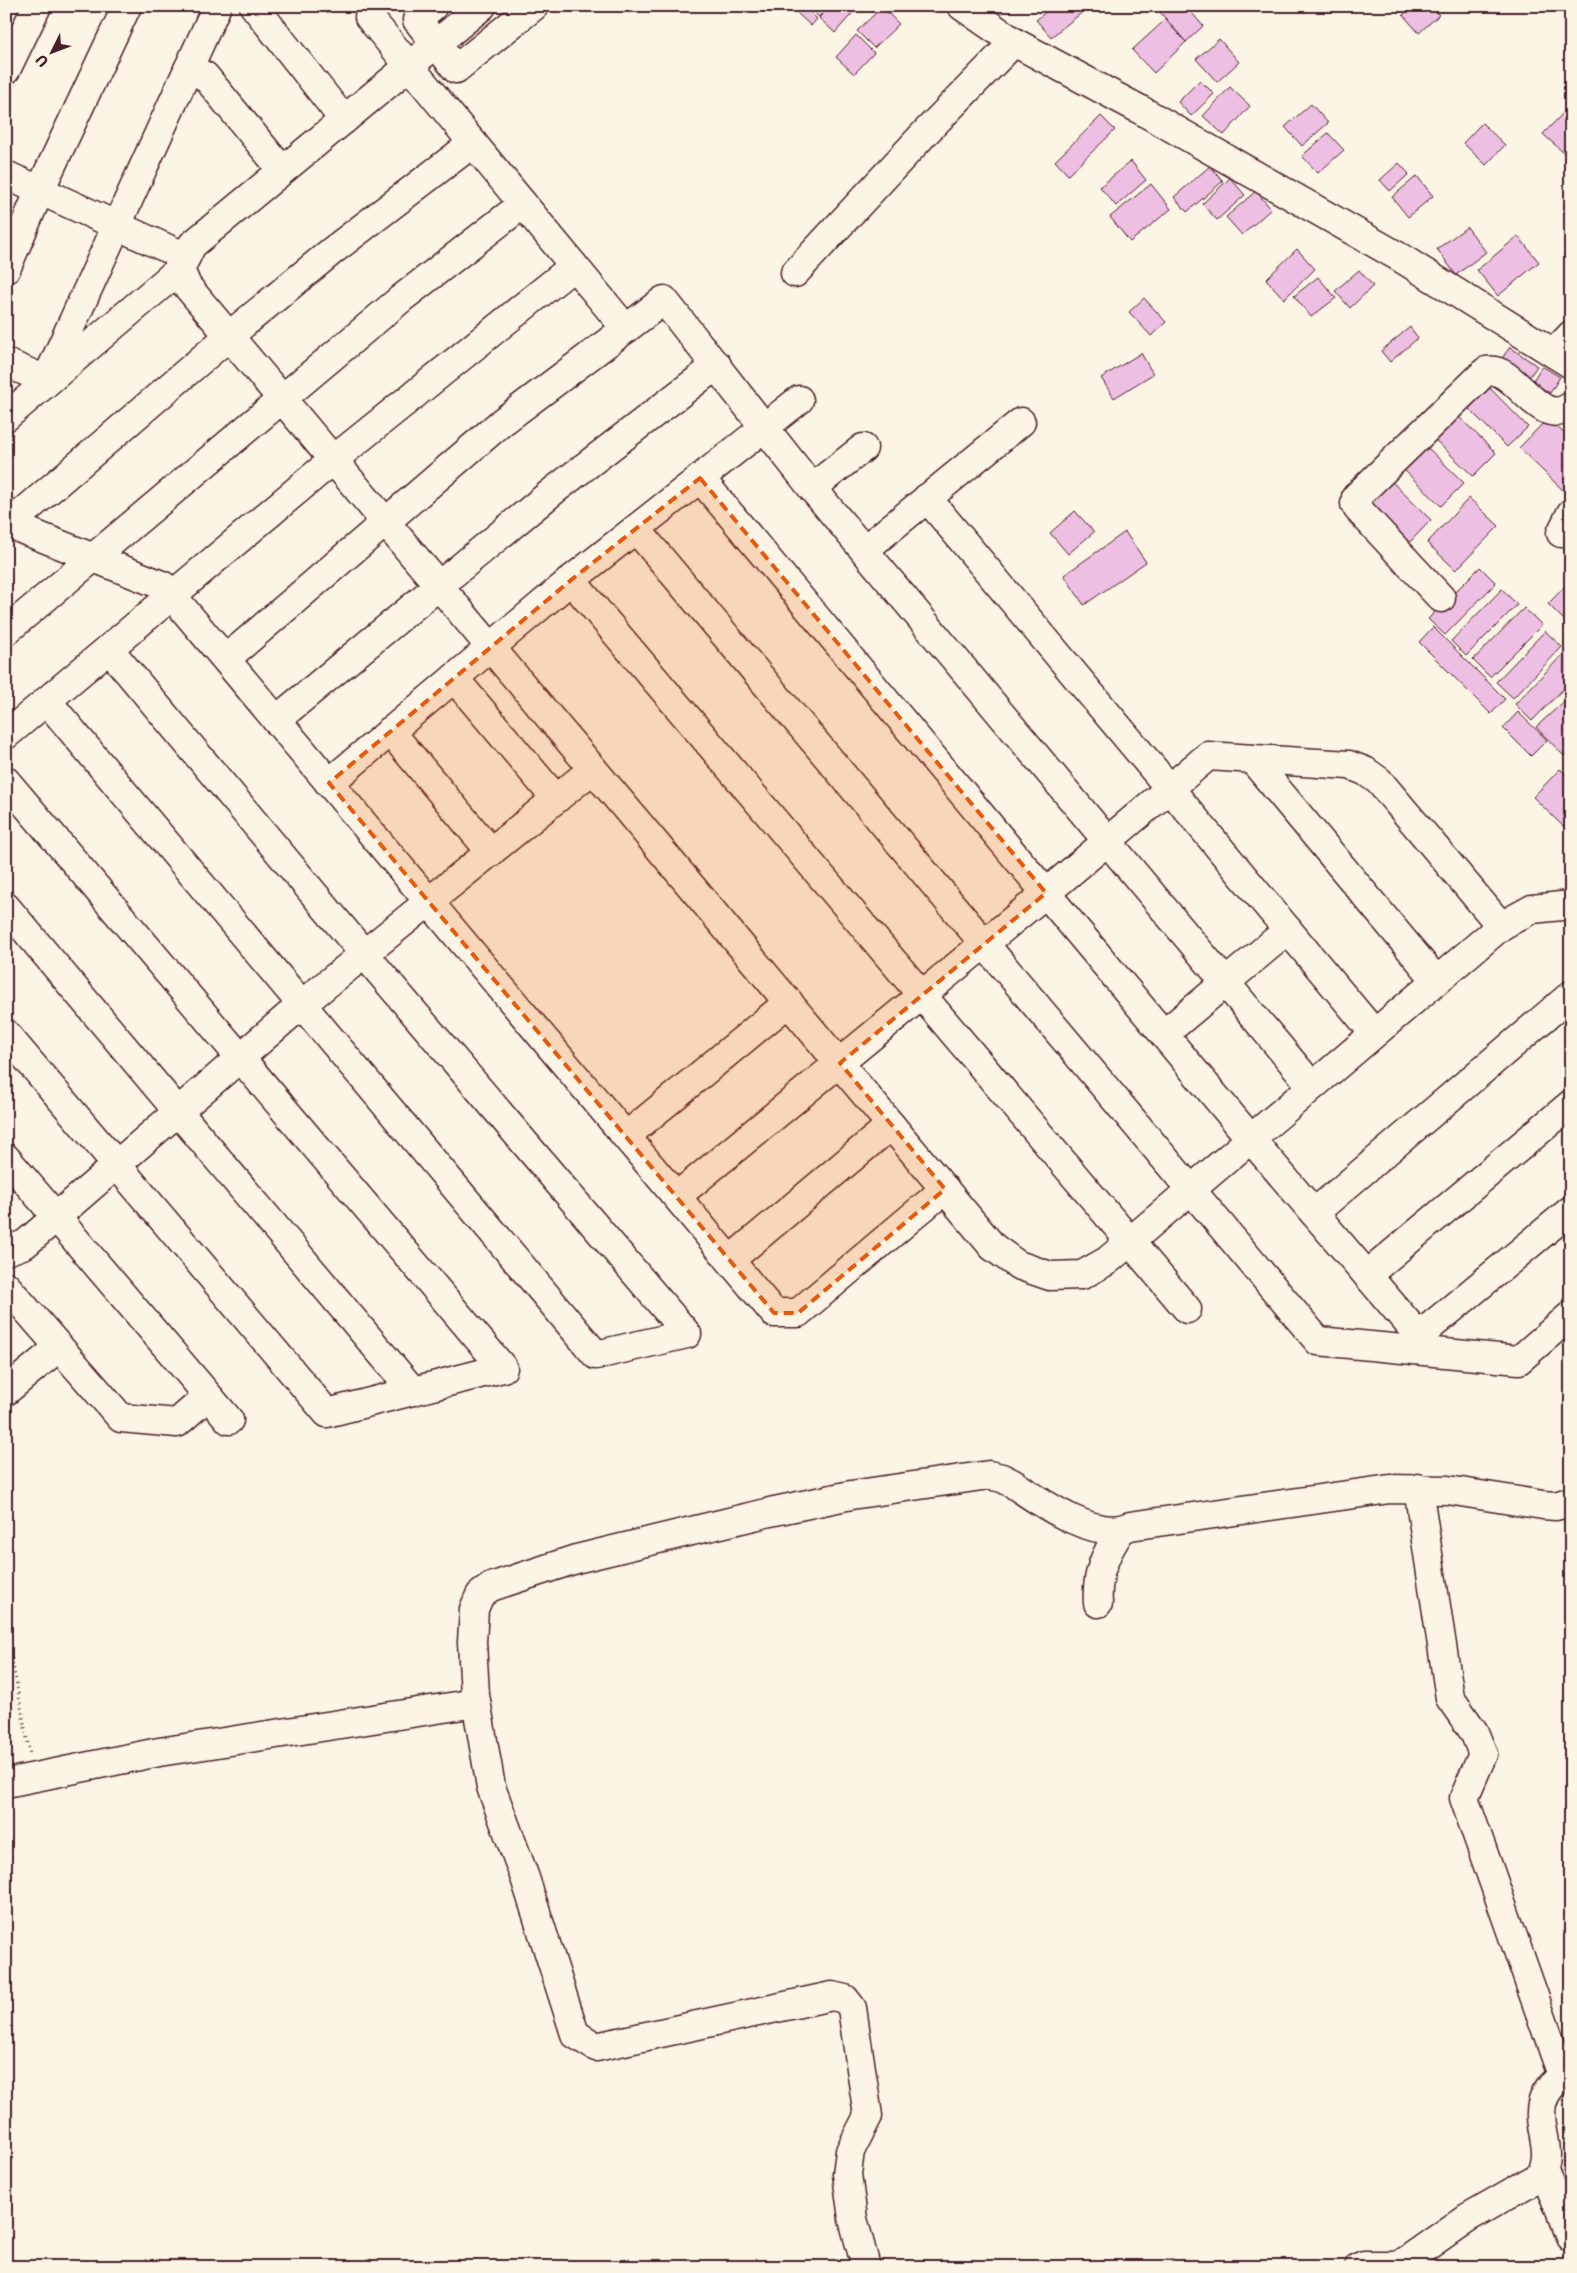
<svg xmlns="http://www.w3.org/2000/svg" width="1577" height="2273" font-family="'Playpen Sans',sans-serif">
  <rect width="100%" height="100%" fill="#fcf5e5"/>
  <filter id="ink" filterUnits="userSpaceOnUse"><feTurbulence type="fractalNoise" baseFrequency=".02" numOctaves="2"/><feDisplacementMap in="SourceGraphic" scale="10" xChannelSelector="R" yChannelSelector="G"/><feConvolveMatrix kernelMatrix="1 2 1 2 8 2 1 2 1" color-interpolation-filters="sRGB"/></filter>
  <g filter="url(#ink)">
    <g fill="#edbfe2" stroke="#4a1f2b">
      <polygon points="801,6 804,6 817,19 811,26 796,12"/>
      <polygon points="807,6 828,6 819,17"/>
      <polygon points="829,6 853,6 856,9 835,33 819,18"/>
      <polygon points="1053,6 1089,6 1089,7 1051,37 1036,20"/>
      <polygon points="1167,6 1186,6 1203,26 1186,42 1160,12"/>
      <polygon points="1412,6 1431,6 1439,15 1419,33 1403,15"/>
      <polygon points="882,7 899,24 874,48 857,31"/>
      <polygon points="1165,20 1186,42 1154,73 1132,50"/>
      <polygon points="856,35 874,53 854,74 836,57"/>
      <polygon points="1219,39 1239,62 1217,82 1196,59"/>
      <polygon points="1200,80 1214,94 1191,116 1178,102"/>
      <polygon points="1230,87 1250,106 1224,135 1203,116"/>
      <polygon points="1311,104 1328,123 1302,146 1285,127"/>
      <polygon points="1571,105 1571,148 1565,154 1543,134"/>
      <polygon points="1101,116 1115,130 1068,175 1055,161"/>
      <polygon points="1482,123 1505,145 1486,165 1463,143"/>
      <polygon points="1328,133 1344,150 1318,173 1302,156"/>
      <polygon points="1131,161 1146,180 1116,206 1100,187"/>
      <polygon points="1399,163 1409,174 1390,191 1380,180"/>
      <polygon points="1210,166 1223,181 1187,212 1174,197"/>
      <polygon points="1417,176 1433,196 1408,217 1392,197"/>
      <polygon points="1230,178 1245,195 1217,220 1202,204"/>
      <polygon points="1151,184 1171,209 1130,242 1110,217"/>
      <polygon points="1256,191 1271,209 1242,235 1226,217"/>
      <polygon points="1467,227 1486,252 1456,275 1437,249"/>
      <polygon points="1518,236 1539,262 1498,296 1477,270"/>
      <polygon points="1297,249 1315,269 1284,299 1266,279"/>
      <polygon points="1359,270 1373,286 1350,308 1335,291"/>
      <polygon points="1318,277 1336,298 1311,317 1294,296"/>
      <polygon points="1144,298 1166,322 1151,336 1129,312"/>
      <polygon points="1410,327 1418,338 1390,362 1381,351"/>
      <polygon points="1510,347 1537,366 1528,379 1500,361"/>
      <polygon points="1141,353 1153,374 1114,398 1101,378"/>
      <polygon points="1542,366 1560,377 1550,393 1532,382"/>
      <polygon points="1484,382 1528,427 1507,447 1463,403"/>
      <polygon points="1452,410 1496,453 1473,476 1429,434"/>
      <polygon points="1548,418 1571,440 1571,490 1567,494 1519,448"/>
      <polygon points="1423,443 1464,483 1441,506 1400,466"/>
      <polygon points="1386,476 1431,520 1406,546 1361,501"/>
      <polygon points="1469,498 1499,526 1456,570 1427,543"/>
      <polygon points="1075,511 1094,532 1068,554 1050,533"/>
      <polygon points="1125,532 1146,562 1084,605 1064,575"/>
      <polygon points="1480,567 1496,583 1445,635 1428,619"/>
      <polygon points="1571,580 1571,621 1568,624 1548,604"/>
      <polygon points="1502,589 1517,605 1466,656 1451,641"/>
      <polygon points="1524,608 1542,625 1490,677 1473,660"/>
      <polygon points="1433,627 1505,699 1491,714 1419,642"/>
      <polygon points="1545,631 1562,647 1513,698 1496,682"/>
      <polygon points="1566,651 1571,656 1571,681 1532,721 1515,704"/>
      <polygon points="1571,695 1571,750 1564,756 1536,727"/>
      <polygon points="1518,712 1547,740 1531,756 1503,728"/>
      <polygon points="1560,769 1571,779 1571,834 1533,797"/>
    </g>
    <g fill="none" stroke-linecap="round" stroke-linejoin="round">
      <defs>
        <g id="minor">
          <polyline points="254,6 344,120"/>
          <polyline points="433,6 417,20 456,69 534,6"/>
          <polyline points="962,6 1014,42 1139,109 1401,258 1571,364"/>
          <polyline points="369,17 626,329"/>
          <polyline points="188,69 205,76 282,170"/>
          <polyline points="6,70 37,6"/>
          <polyline points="6,175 186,257"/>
          <polyline points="6,269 40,190 127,6"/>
          <polyline points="795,273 923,135 1014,42"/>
          <polyline points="1554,353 1571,335"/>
          <polyline points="6,363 32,374 44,385 217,6"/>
          <polyline points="6,417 180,269"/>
          <polyline points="700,478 1250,1138 1419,1336 1571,1210"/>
          <polyline points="812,488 863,448"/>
          <polyline points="927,498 1374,1033"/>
          <polyline points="6,523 164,586 774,1313 798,1313 945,1189"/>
          <polyline points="6,527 229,336 332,251 473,143"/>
          <polyline points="636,529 1318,1341 1519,1360 1571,1315"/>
          <polyline points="1561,533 1571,513"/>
          <polyline points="864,550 1021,422"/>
          <polyline points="571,580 1187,1309"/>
          <path d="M1441,598L1358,509L1355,504L1356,497L1486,371C1516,364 1538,431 1571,406"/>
          <polyline points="6,631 402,298 523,204"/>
          <polyline points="226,659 502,422 664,300 812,488 1312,1086"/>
          <polyline points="454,678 556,799"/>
          <polyline points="47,701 596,1355 687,1334 365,955 109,649"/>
          <polyline points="276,720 552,492 717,365"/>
          <polyline points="390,731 491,852"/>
          <polyline points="6,735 333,460 574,266"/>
          <polyline points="1252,759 1436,980"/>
          <polyline points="593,769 993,1247 1018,1265 1050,1276 1082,1275 1107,1261 1501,926 1532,909 1571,905"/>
          <polyline points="6,781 503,1368 327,1413 6,1034"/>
          <polyline points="329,783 571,580 799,400"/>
          <polyline points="6,907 413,1391"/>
          <polyline points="1164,1034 1288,930"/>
          <polyline points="626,1136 789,1002"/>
          <polyline points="6,1158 229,1420"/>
          <polyline points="677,1196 1046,893 1208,756 1349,765 1365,771 1379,781 1501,926"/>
          <polyline points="1314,1213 1571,995"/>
          <polyline points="6,1251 25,1244 301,1005 593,769 187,286 180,269 192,245 482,6"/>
          <polyline points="730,1260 891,1125"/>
          <polyline points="1367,1275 1571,1104"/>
          <polyline points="6,1286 121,1418 177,1423 208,1396"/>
          <polyline points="6,1391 59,1347"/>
          <polyline points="1418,1488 1450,1698 1474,1732 1483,1754 1464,1798 1562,2075"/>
          <path d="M1098,1603C1096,1574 1105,1554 1121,1530"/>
          <polyline points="6,1783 159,1752 476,1703"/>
          <polyline points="1544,2170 1571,2239"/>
          <path d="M866,2267L853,2219L847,2174L850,2151L868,2116L852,2008L845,1999L832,1996L596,2047L575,2034L525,1878L491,1787L475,1695L472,1642L474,1609L480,1595L491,1587L576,1559L770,1512L851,1495L989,1475L1002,1478L1012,1483C1040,1502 1096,1542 1130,1526L1390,1489L1448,1490L1543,1505L1556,1506L1571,1501"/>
          <path d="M1359,2267L1364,2265H1395L1406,2261L1467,2218L1540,2176C1562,2140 1512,2107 1571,2070"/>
        </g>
      </defs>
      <use href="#minor" stroke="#4a1f2b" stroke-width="31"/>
      <polyline stroke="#4a1f2b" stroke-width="3" stroke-dasharray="1 4" stroke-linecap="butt" points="6,1629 30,1754"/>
      <use href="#minor" stroke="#fcf5e5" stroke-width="28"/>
    </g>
  </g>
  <path fill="#e8590c" fill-opacity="0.2" stroke="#e8590c" stroke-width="4" stroke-dasharray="10 6" stroke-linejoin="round" d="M700,478L1046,893L840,1063L945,1189L798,1313H774L329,783L571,580Z"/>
  <rect width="1577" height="2273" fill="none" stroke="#fcf5e5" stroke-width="25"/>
  <rect x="12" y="12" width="1552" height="2248" fill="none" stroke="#4a1f2b" stroke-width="2" filter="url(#ink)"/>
  <g transform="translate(52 52) rotate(228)" stroke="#fcf5e5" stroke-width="4" paint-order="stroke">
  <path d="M0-4L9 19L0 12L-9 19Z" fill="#4a1f2b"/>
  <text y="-8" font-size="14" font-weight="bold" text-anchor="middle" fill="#4a1f2b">U</text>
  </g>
</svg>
